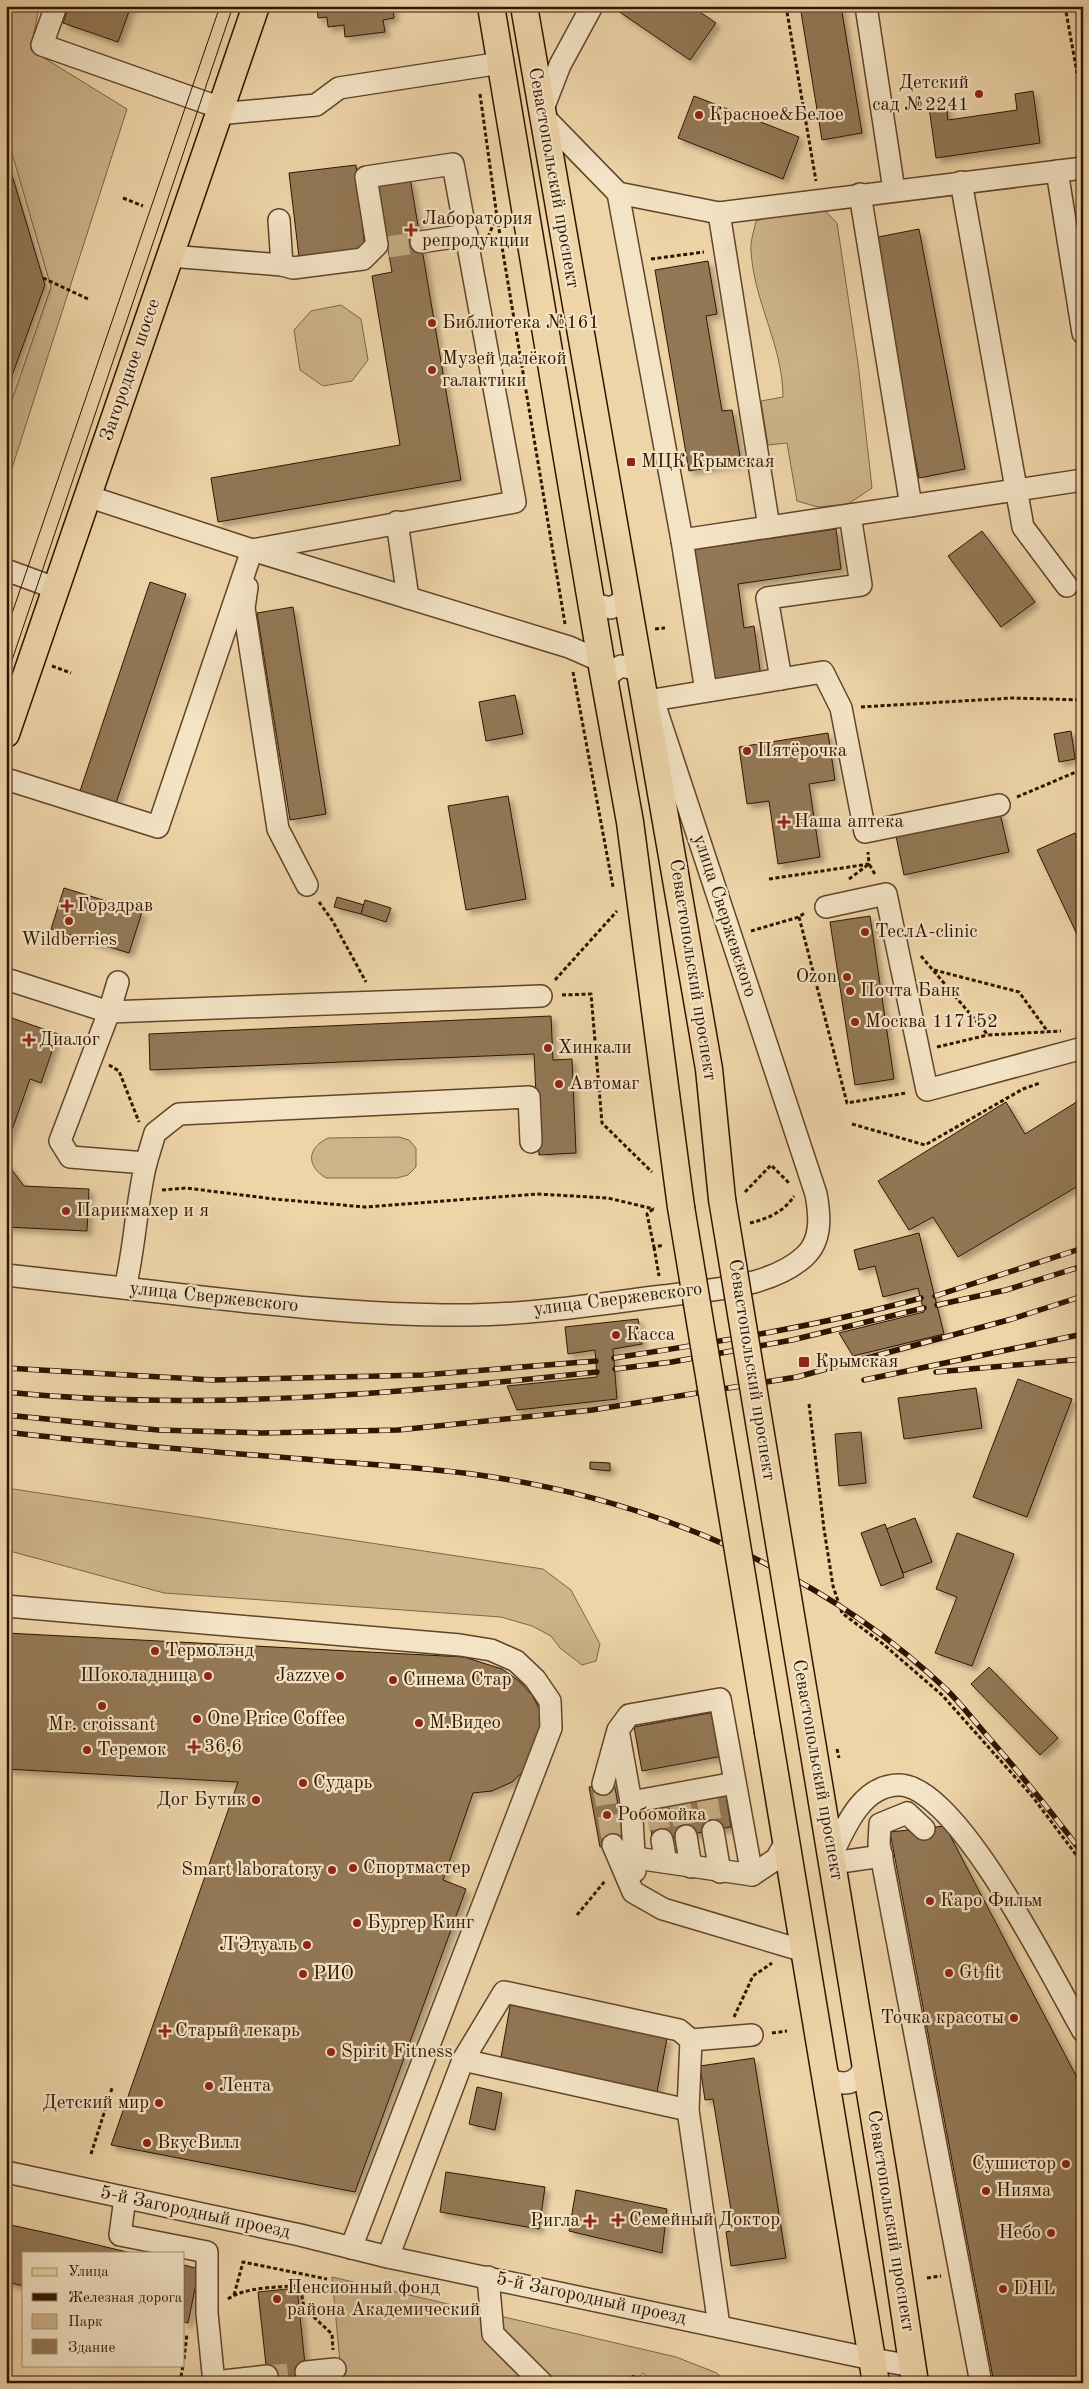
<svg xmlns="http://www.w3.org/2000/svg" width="1089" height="2389" font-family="'Old Standard TT',serif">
  <defs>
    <filter id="shadow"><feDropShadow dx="4.5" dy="4.5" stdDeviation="2.5" flood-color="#0004"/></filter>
  </defs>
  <rect width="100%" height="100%" fill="#eed5a8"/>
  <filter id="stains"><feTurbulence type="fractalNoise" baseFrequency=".004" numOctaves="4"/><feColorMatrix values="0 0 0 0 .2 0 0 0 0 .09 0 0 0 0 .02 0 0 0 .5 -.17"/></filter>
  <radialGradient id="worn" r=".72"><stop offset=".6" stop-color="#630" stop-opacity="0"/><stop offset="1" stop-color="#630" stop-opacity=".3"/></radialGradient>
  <g fill="#ceb48b" stroke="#7f6446">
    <polygon points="6,6 39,6 31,50 127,109 6,487 6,417 51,287 6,133"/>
    <path d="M789,211H825L837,223L858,363L872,488L848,504L818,507L797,501L787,443L768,445L761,401L783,397C783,346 754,302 751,251C750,242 754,231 756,221Z"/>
    <polygon points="341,305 361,319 368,360 352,381 323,386 300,370 294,330 311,311"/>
    <path d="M399,1137L409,1140L416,1148V1167L408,1175L397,1178H326C306,1166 307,1148 328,1138Z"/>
    <polygon points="6,1488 543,1569 571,1590 600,1644 596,1661 582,1665 560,1648 551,1636 532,1626 501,1617 164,1593 6,1550"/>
    <polygon points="332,2277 676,2357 717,2373 726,2383 655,2383 643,2373 633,2383 342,2383"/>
  </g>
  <g fill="#937857" stroke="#301400" filter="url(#shadow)">
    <polygon points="69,6 131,6 118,42 63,23"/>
    <polygon points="317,6 397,6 393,7 394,18 383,20 385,32 345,37 344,25 328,27 327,17 318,18"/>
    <polygon points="622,6 691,6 716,23 690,60 618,11"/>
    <polygon points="800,6 841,6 862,133 822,140"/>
    <polygon points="1033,91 1040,143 936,158 929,107 946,104 948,120 1017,110 1015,94"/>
    <polygon points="694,96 799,137 783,179 678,138"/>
    <polygon points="6,155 45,285 6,392"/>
    <polygon points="356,165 365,249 299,257 289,173"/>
    <polygon points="410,178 461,480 218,522 211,478 400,445 372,276 392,272 377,184"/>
    <polygon points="919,229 965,469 919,478 873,238"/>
    <polygon points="708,261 717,314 706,316 722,411 732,410 741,462 689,471 655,270"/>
    <polygon points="836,529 841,569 738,584 744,628 754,626 761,677 710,684 690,550"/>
    <polygon points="982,531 1035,602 1001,627 948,556"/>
    <polygon points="150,582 186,594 116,803 80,791"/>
    <polygon points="293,607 326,814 290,820 257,613"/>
    <polygon points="515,695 523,734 486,741 479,702"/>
    <polygon points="1071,731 1075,759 1059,762 1054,734"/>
    <polygon points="828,733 835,780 809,784 820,857 778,864 769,801 747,804 739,747"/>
    <polygon points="508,796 526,899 466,910 448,806"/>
    <polygon points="1000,813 1009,852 904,875 896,836"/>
    <polygon points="1075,833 1083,850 1083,947 1037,850"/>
    <polygon points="64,888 142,912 129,953 51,929"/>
    <polygon points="337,897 364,905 361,914 334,907"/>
    <polygon points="365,900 391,908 386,922 361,914"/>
    <polygon points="870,916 894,1079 855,1085 830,922"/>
    <polygon points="6,1016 58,1034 41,1083 30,1079 6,1147"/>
    <polygon points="551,1016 553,1060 572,1059 576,1153 539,1155 534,1054 150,1070 149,1034"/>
    <polygon points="1083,1098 1083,1183 958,1257 933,1217 909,1230 878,1181 1006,1102 1025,1134"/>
    <polygon points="6,1162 24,1186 89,1189 87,1231 6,1227"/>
    <polygon points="919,1233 944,1334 853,1356 839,1333 924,1312 918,1288 883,1297 875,1266 859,1270 854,1250"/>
    <polygon points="638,1319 642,1344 613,1349 617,1399 517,1410 507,1386 597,1377 595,1350 568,1354 565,1327"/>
    <polygon points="1018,1379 1072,1399 1027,1517 973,1497"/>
    <polygon points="976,1388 982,1428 904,1439 898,1398"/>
    <polygon points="861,1432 866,1483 839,1486 835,1434"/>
    <polygon points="590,1462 610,1463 610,1471 590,1469"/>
    <polygon points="915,1518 932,1562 903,1573 886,1529"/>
    <polygon points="885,1524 904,1577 881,1586 861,1533"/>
    <polygon points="957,1533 1014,1554 972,1666 935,1653 957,1597 936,1589"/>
    <polygon points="6,1633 464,1657 502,1669 519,1681 532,1695 541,1712 543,1729 529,1766 512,1782 492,1791 473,1793 443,1880 466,1889 355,2192 111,2145 238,1782 6,1769"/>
    <polygon points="989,1667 1058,1738 1040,1755 971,1684"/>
    <polygon points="715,1712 723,1756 642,1771 634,1727"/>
    <polygon points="614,1782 625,1843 600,1847 589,1787"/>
    <polygon points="726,1795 731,1827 653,1841 647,1810"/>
    <polygon points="945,1826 1083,2089 1083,2383 994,2383 890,1832"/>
    <polygon points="511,2001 667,2038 657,2092 501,2057"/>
    <polygon points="754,2058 786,2258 731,2266 726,2232 734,2230 732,2216 713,2099 705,2100 700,2066"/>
    <polygon points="477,2087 502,2093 495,2130 469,2124"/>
    <polygon points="446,2172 545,2187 539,2229 440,2212"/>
    <polygon points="576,2190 667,2209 662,2253 569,2231"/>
    <polygon points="6,2224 52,2234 131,2253 24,2253 24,2286 6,2282"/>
    <polygon points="184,2265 199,2269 188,2323 184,2322"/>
    <polygon points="297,2288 307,2383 268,2383 258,2292"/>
    <polygon points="633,2375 641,2383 626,2383"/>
  </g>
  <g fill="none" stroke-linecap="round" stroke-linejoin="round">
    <g stroke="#c8ae86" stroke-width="21" stroke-dasharray="21 11" stroke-linecap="butt">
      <polyline points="388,247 421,242"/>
      <polyline points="603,1784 613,1845"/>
      <polyline points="707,1799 713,1831"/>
      <polyline points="680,1804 686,1836"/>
      <polyline points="656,1808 662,1840"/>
      <polyline points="267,2376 306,2372"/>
    </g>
    <defs>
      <g id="minor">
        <polyline points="56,6 42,45 221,108"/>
        <polyline points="592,6 560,65 541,114 618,193 682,540 706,691"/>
        <polyline points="866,6 894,190"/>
        <polyline points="218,114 316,105 339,88 501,63"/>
        <polyline points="1057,171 1083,333"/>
        <polyline points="961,182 1023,527 1067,586"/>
        <polyline points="618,193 719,213 1083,168"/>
        <polyline points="860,194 911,506"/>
        <polyline points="719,213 769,527"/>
        <polyline points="279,220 282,265"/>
        <polyline points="421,242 467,235"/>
        <polyline points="170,256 282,265 293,268 363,259 377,245 366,177 453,164 515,502 252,550"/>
        <polyline points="87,496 252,550 569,647 601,661"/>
        <polyline points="397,522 408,598"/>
        <polyline points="682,540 1083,480"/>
        <polyline points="6,570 55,588"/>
        <polyline points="247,587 244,608 278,829 307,885"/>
        <polyline points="589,593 597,605 611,608 623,601 625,587"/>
        <polyline points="781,679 823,672 841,708 865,832 999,805"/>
        <polyline points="606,688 609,674 621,666 635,669 642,681"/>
        <polyline points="653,700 781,679 767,598 861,585 850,515"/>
        <polyline points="6,779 158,827 252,550"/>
        <polyline points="826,907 886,894 927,1090 1083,1048"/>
        <polyline points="6,979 109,1012 541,996"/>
        <path d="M118,982L109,1012L60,1141L70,1157L146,1163C136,1204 135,1247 125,1288"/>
        <polyline points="146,1163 155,1133 179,1114 529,1097 531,1142"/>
        <path d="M6,1275C57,1281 108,1286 159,1292C263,1304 366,1316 471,1315C535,1314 599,1304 663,1296C707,1290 771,1288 805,1256C822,1240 820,1216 816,1194L655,706"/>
        <polyline points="6,1606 460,1645 491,1650 516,1661 535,1679 550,1701 551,1728 351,2248"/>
        <polyline points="619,1735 631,1802 635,1871"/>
        <polyline points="603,1784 618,1730 629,1715 720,1699 752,1875"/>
        <polyline points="631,1802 735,1783"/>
        <polyline points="924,1829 907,1813 880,1824 879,1844 981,2383"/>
        <polyline points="713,1831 720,1872"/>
        <polyline points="686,1836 691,1867"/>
        <polyline points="662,1840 666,1862"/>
        <polyline points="613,1845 633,1892 663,1909 804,1951"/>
        <path d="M832,1855C845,1827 862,1785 899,1785C958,1785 1054,1981 1083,2031"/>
        <polyline points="636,1858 752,1875 776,1859 786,1842"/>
        <polyline points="833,1863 882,1856"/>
        <polyline points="463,2060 504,1992 679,2030 691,2040"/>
        <path d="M823,2066L831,2080C849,2088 864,2079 865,2059"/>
        <polyline points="688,2110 691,2040 752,2035"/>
        <polyline points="6,2172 300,2235 388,2257 872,2359 913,2366"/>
        <polyline points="125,2198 120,2235 207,2252 207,2313 214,2383"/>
        <polyline points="388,2257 463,2060 688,2110 719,2326"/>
        <polyline points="488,2277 493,2334 542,2383"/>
        <polyline points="306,2372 335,2369"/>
        <polyline points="214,2382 267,2376"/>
      </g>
      <g id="major">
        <polyline points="491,6 601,661 630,822 681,1207"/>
        <polyline points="524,6 709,1069 722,1199"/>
        <polyline points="6,734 256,6"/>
        <polyline points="768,1732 876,2383"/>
        <polyline points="813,1748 885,2183 915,2383"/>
      </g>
    </defs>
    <use href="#minor" stroke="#60442a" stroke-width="24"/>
    <use href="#major" stroke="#301400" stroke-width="29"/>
    <g stroke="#301400" stroke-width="3" stroke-dasharray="4 2.5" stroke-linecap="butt">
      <polyline points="786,6 816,181"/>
      <polyline points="1065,6 1083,106"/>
      <polyline points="480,94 497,217 565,624"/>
      <polyline points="123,198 143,206"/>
      <polyline points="488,237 496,218"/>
      <polyline points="651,259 704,252"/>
      <polyline points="43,278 88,299"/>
      <polyline points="655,629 665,628"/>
      <polyline points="52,666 71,673"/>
      <polyline points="573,672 613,887"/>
      <polyline points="861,707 1012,698 1083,700"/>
      <polyline points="1017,797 1083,769"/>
      <polyline points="769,879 869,864 868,852"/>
      <polyline points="849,879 869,864 876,876"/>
      <polyline points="319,902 332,920 366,982"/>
      <polyline points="799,917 847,1103 906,1093"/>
      <polyline points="751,931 799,917 806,912"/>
      <polyline points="921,956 988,1035 1061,1031"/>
      <polyline points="934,970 1019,992 1048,1032"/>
      <polyline points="555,980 617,911"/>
      <polyline points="562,995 591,994 602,1123 652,1172"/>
      <polyline points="937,1047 988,1035"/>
      <polyline points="109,1065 119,1071 139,1122"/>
      <polyline points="852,1124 925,1145 1023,1089 1040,1083"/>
      <polyline points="162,1190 186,1188 274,1199 365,1207 537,1194 608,1198 654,1209"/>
      <polyline points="745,1192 771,1165 789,1183"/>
      <polyline points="653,1209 647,1214 654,1247 664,1245"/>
      <path d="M750,1223C767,1219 784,1212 794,1196"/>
      <polyline points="654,1247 659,1276"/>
      <polyline points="809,1404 824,1529 833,1586 842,1613 883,1644 942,1695 1032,1796 1083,1864"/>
      <polyline points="577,1915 605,1881"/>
      <polyline points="734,2017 753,1976 772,1963"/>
      <polyline points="772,2033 787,2031"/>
      <polyline points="91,2154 112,2088"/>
      <polyline points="927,2278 941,2276"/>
      <polyline points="234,2295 243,2262 327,2279"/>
      <path d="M228,2299C247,2286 278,2288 300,2285L304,2308L332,2334L333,2350"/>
      <polyline points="184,2359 187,2334"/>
      <polyline points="353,2379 360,2383"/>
      <polyline points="180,2383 183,2365"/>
      <polyline points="801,2383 803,2380"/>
    </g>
    <use href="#minor" stroke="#f4e4c6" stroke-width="21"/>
    <use href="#major" stroke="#eed5a8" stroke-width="26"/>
    <g stroke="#301400" stroke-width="1">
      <polyline points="6,631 220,6"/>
      <polyline points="6,678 233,6"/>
    </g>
    <defs>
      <g id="rail">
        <polyline points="935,1296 1083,1248"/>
        <polyline points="937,1305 1006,1290 1083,1266"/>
        <path d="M614,1358C717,1342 820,1326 921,1298"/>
        <polyline points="6,1368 213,1380 423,1375 596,1361"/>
        <polyline points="615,1369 672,1362 792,1340 924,1308"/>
        <polyline points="936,1372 1083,1359"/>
        <polyline points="864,1380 1083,1334"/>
        <path d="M6,1392C202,1412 402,1393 597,1372"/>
        <polyline points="6,1415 158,1430 262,1433 398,1430 592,1410 797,1377 1012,1319 1083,1296"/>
        <path d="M6,1432C113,1445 220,1452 327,1461C378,1465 429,1468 479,1475C649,1499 821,1570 947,1690C960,1703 971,1717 983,1731C1018,1771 1051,1811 1083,1854"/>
      </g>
    </defs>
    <use href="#rail" stroke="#301400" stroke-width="5.5"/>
    <use href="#rail" stroke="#f4e4c6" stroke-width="4" stroke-dasharray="11" stroke-linecap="butt"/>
    <defs>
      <g id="major-bridge">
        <polyline points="722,1199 813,1748"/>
        <polyline points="681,1207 768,1732"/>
      </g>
    </defs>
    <use href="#major-bridge" stroke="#301400" stroke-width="29" stroke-linecap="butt"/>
    <polyline stroke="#301400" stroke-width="3" stroke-dasharray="4 2.5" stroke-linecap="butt" points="837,1749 839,1758"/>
    <use href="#major-bridge" stroke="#eed5a8" stroke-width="26"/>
  </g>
  <g fill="#8f2418" stroke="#f4e4c6" stroke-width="2">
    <circle cx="979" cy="94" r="5"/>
    <circle cx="699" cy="115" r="5"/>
    <path d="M408.5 222.5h5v5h5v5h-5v5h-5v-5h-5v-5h5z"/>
    <circle cx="432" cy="323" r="5"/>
    <circle cx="432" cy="370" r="5"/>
    <rect x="626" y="457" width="10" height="10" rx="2.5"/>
    <circle cx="747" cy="751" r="5"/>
    <path d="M781.5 814.5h5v5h5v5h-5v5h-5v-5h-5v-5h5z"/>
    <path d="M64.5 898.5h5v5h5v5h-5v5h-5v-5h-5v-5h5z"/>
    <circle cx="69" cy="921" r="5"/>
    <circle cx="865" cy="932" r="5"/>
    <circle cx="847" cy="977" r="5"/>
    <circle cx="850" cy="991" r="5"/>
    <circle cx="855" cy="1022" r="5"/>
    <path d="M26.5 1032.5h5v5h5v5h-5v5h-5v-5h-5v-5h5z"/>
    <circle cx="548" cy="1048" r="5"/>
    <circle cx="559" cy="1084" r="5"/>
    <circle cx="66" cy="1211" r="5"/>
    <circle cx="616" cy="1335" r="5"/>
    <rect x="798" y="1356" width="12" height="12" rx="2.5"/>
    <circle cx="155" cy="1651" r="5"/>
    <circle cx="208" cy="1676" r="5"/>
    <circle cx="340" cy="1676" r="5"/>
    <circle cx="393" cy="1680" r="5"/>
    <circle cx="102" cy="1706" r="5"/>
    <circle cx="197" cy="1719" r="5"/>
    <circle cx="419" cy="1723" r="5"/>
    <path d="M191.5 1739.5h5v5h5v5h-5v5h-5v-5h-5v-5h5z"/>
    <circle cx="87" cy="1750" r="5"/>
    <circle cx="303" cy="1783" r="5"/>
    <circle cx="256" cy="1800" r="5"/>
    <circle cx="607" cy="1815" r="5"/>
    <circle cx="353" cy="1868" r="5"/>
    <circle cx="332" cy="1870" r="5"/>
    <circle cx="930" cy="1901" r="5"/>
    <circle cx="357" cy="1923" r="5"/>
    <circle cx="307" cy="1945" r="5"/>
    <circle cx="949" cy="1973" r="5"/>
    <circle cx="303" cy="1974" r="5"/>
    <circle cx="1014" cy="2018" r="5"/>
    <path d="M162.5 2023.5h5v5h5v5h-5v5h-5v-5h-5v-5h5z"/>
    <circle cx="331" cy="2052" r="5"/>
    <circle cx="209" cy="2086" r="5"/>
    <circle cx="159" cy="2103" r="5"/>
    <circle cx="147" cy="2143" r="5"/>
    <circle cx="1066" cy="2164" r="5"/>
    <circle cx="986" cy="2191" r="5"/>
    <path d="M615.5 2212.5h5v5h5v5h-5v5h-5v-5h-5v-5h5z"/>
    <path d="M587.5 2213.5h5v5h5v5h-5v5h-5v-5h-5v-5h5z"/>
    <circle cx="1051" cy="2233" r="5"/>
    <circle cx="1003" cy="2289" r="5"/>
    <circle cx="277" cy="2299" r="5"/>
  </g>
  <g text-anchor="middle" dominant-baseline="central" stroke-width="4.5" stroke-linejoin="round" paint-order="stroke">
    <g font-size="19" fill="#301400" stroke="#f4e4c6" text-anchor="start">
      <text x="969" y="83" text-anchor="end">Детский<tspan x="969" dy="22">сад №2241</tspan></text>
      <text x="709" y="115">Красное&amp;Белое</text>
      <text x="422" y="219">Лаборатория<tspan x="422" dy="22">репродукции</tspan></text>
      <text x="442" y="323">Библиотека №161</text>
      <text x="442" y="359">Музей далёкой<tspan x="442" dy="22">галактики</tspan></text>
      <text x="641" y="462">МЦК Крымская</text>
      <text x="757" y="751">Пятёрочка</text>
      <text x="794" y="822">Наша аптека</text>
      <text x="77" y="906">Горздрав</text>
      <text x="875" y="932">ТеслА-clinic</text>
      <text x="69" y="940" text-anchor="middle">Wildberries</text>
      <text x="837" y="977" text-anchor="end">Ozon</text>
      <text x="860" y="991">Почта Банк</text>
      <text x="865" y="1022">Москва 117152</text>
      <text x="39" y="1040">Диалог</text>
      <text x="558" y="1048">Хинкали</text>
      <text x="569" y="1084">Автомаг</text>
      <text x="76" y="1211">Парикмахер и я</text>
      <text x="626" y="1335">Касса</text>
      <text x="815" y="1362">Крымская</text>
      <text x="165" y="1651">Термолэнд</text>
      <text x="198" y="1676" text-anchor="end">Шоколадница</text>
      <text x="330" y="1676" text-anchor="end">Jazzve</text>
      <text x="403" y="1680">Синема Стар</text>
      <text x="207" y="1719">One Price Coffee</text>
      <text x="429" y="1723">М.Видео</text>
      <text x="102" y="1725" text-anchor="middle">Mr. croissant</text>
      <text x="204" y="1747">36,6</text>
      <text x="97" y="1750">Теремок</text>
      <text x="313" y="1783">Сударь</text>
      <text x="246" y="1800" text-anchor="end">Дог Бутик</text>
      <text x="617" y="1815">Робомойка</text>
      <text x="363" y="1868">Спортмастер</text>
      <text x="322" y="1870" text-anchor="end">Smart laboratory</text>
      <text x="940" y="1901">Каро Фильм</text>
      <text x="367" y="1923">Бургер Кинг</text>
      <text x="297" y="1945" text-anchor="end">Л'Этуаль</text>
      <text x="959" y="1973">Gt fit</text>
      <text x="313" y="1974">РИО</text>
      <text x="1004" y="2018" text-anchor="end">Точка красоты</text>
      <text x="175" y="2031">Старый лекарь</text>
      <text x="341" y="2052">Spirit Fitness</text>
      <text x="219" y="2086">Лента</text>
      <text x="149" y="2103" text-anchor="end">Детский мир</text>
      <text x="157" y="2143">ВкусВилл</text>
      <text x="1056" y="2164" text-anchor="end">Сушистор</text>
      <text x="996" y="2191">Нияма</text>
      <text x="629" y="2220">Семейный Доктор</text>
      <text x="580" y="2221" text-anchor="end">Ригла</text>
      <text x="1041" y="2233" text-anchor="end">Небо</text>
      <text x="287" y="2288">Пенсионный фонд<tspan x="287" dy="22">района Академический</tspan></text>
      <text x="1013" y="2289">DHL</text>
    </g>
    <g font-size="19" fill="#301400" stroke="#f4e4c6">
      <text transform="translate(553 178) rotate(80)">Севастопольский проспект</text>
      <text transform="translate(131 370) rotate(-71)">Загородное шоссе</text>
      <text transform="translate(724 916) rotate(72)">улица Свержевского</text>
      <text transform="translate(692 970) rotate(81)">Севастопольский проспект</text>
      <text transform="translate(214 1298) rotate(6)">улица Свержевского</text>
      <text transform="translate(618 1300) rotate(-7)">улица Свержевского</text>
      <text transform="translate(751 1370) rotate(81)">Севастопольский проспект</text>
      <text transform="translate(817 1770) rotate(80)">Севастопольский проспект</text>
      <text transform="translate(195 2213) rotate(12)">5-й Загородный проезд</text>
      <text transform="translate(890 2221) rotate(81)">Севастопольский проспект</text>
      <text transform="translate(591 2299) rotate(12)">5-й Загородный проезд</text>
    </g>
  </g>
  <rect width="1089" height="2389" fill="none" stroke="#eed5a8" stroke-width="25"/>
  <rect x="8" y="8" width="1074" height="2374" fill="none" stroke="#301400" stroke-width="2.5"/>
  <rect x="12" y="12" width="1064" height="2364" fill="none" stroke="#301400"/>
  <rect x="22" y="2252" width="162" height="115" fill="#f4e4c6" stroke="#a69177"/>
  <rect x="32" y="2268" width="25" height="8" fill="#eed5a8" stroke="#a69177"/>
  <text x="68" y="2276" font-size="15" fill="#301400">Улица</text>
  <rect x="32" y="2293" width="25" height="8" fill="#301400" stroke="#a69177"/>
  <text x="68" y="2302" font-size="15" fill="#301400">Железная дорога</text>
  <rect x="32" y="2314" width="25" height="15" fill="#ceb48b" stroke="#a69177"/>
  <text x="68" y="2326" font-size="15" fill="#301400">Парк</text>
  <rect x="32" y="2339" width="25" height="15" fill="#937857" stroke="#a69177"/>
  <text x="68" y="2352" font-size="15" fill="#301400">Здание</text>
  <rect width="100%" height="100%" filter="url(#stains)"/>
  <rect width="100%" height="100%" fill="url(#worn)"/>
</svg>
